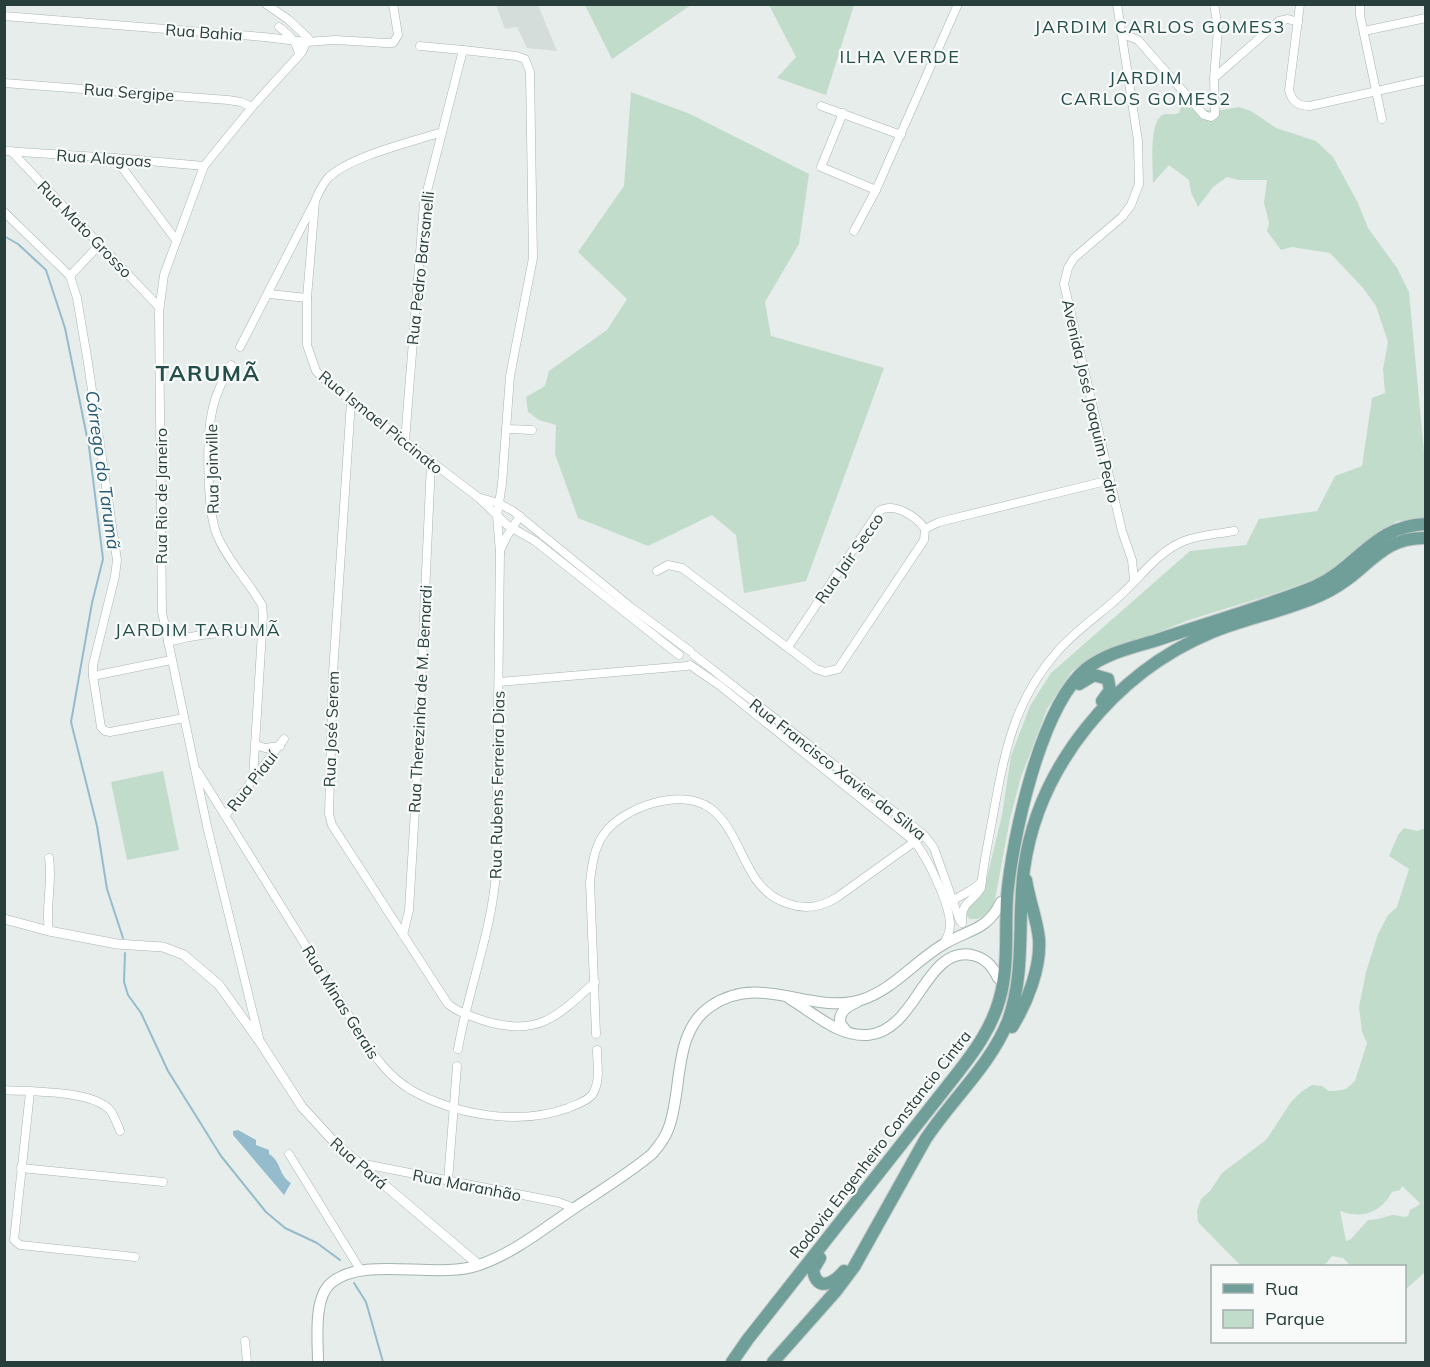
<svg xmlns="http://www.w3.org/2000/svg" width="1430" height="1367" font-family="Mulish,sans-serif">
  <rect width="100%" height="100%" fill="#e6edeb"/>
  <polygon fill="#d4ddda" points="496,5 538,5 557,51 527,48 517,27 505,29"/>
  <g fill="#c2dccc" fill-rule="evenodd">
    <polygon points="585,5 691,5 612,59"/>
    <polygon points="769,5 854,5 826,95 777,78 796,57"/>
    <polygon points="631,92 690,114 809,174 799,244 765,302 771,336 884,368 806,581 744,593 736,535 712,515 648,546 578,518 555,454 556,425 539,420 528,412 526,397 545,386 549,371 607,330 627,299 578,252 624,186"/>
    <path d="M1181,107L1216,111L1239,107L1251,111L1276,128L1316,141L1333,157L1358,203L1368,228L1397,268L1409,292L1425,463V520L1398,521L1383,529L1343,564L1327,575L1270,595L1189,620L1091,659L1072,671L1047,709L1021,777L1010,819L994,905L984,916L977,919H970L967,916C966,904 979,897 985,886L1002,815L1011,756L1030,706L1051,673L1190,551L1246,545L1259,519L1317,511L1335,476L1362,466L1372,398L1385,393L1383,369L1388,342L1376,306L1363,288L1330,253L1292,247L1281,250L1267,231L1269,223L1264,203L1267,180H1238L1227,177L1213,187L1198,207L1191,192L1189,180L1169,165L1153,183C1153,168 1149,125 1161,116C1166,112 1172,116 1179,113Z"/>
    <polygon points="163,771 179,850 127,860 111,782"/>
    <path d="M1404,828L1417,831L1426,828L1425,1272L1405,1290L1404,1266H1351L1343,1258L1332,1256L1324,1266H1241L1198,1222L1197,1211L1201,1199L1210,1191L1222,1173L1266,1140L1291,1102L1301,1092L1312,1085L1322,1086L1329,1091H1335L1346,1089L1355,1081L1367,1043L1362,1032L1359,1007L1366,972L1378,934L1388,915L1397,907L1409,869L1389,856L1398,835ZM1402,1186L1420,1203L1419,1205L1410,1210L1408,1216C1402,1218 1399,1215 1393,1215C1385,1216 1379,1220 1368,1220L1351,1239L1346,1241L1340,1211C1361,1219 1380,1214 1392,1192L1400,1190Z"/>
  </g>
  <path fill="#95bccc" d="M238,1130L256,1140V1145L269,1150V1154C282,1162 278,1175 291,1183L284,1195L233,1135V1131Z"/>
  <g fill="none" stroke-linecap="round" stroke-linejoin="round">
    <g stroke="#95bccc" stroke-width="2">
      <polyline points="4,236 18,244 46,270 65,328 89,447 103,559 92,603 71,722 97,826 107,889 123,938"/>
      <polyline points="125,953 124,982 128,995 141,1013 168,1071 221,1156 266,1212 285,1228 317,1243 340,1260"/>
      <polyline points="354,1283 366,1302 383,1362"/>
    </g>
    <defs>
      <g id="minor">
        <polyline points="1117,4 1138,141 1139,184 1131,205 1122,217 1074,258 1068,268 1064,284 1122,531 1132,560 1134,580"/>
        <path d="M1300,4L1289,90C1292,102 1298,106 1310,106L1426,80"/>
        <polyline points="1360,4 1360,15 1382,119"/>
        <polyline points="4,16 264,37 306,42 335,40 386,43 393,43 398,35 393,4"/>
        <path d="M279,27C289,35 297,41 299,55"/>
        <polyline points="1364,31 1426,18"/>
        <polyline points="1121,33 1138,40 1204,115 1211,117 1215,114 1214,78 1218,29 1214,4"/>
        <polyline points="420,46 463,50"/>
        <polyline points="1214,78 1279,21 1288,19 1298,22"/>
        <polyline points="4,83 228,100 241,102 252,107"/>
        <polyline points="821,106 901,135"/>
        <polyline points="843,113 821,167 876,190"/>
        <path d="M442,132C412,142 351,156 329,177C322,184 319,192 315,201L307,298V345L316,371L326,381L479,498L507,525L535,541L679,655"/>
        <polyline points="4,151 115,158 204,166"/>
        <polyline points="11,151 159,307"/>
        <polyline points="115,158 176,240"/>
        <polyline points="4,212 70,276 77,298 88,363 117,560 115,576 93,665 93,676 101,727 105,731 110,732 184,718"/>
        <polyline points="854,231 876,190 958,4"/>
        <polyline points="70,276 100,244"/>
        <polyline points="269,294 307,298"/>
        <polyline points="240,347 313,205"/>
        <path d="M231,365C223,380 215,395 212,412C206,438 207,511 217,535C227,560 249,582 262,605L263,616L253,778"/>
        <path d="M351,401L333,673L329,814L332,825L448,1004C459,1013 471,1016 485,1021C538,1037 557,1017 595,982"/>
        <polyline points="506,429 532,430"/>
        <path d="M405,441L424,203L463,50L516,56L525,59L530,72L533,258L510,376L502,484L497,516L500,552L496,874C491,934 468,990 458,1049"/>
        <polyline points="481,498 498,503 513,511 632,608 690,651"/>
        <polyline points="925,529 939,522 1110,480"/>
        <polyline points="500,551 507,536 520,516"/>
        <polyline points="657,571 668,565 682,568 816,669 825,672 838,669 924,540 925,529"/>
        <path d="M168,642C200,633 229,631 262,632"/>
        <path d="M788,647L879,511C894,502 916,516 925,529"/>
        <polyline points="694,655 924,835 934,848 960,921"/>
        <path d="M690,665L719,685L915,842C928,859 950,904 950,925C950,932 947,938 944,943"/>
        <polyline points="93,676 171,660"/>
        <polyline points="499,682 687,666"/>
        <polyline points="256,745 265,748 280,746"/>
        <path d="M198,772L364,1040C377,1060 390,1077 411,1090C456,1115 518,1126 568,1108C577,1104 586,1102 592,1095C601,1082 597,1064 597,1050"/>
        <polyline points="225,816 284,739"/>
        <path d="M49,858C53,882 45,906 49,931"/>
        <path d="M949,904C961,893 970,894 982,881"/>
        <path d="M962,923C961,900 972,904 981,888C983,866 988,843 992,821C1004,756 1012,703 1057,652C1076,630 1101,614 1122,594C1141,576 1159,551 1184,541C1199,535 1218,534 1234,531"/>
        <polyline points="403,935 409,910 416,793 431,463"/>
        <path d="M596,1034L590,882C592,865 594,848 604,834C623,807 682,787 710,808C745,834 742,890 789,904C806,910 821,907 836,898L924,835"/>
        <polyline points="259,1038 207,826 162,612 159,312 164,275 204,166 252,107 302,52 308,38 289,20 266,4"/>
        <path d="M4,1090C30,1092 92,1090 110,1110C114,1115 117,1124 120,1131"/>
        <polyline points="30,1092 14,1240 20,1245 135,1257"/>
        <polyline points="289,1154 361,1271"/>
        <polyline points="359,1163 558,1202 574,1208"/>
        <polyline points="21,1168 163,1182"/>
        <polyline points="448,1181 457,1066"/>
        <polyline points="245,1341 247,1362"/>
      </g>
      <polyline id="tertiary" points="4,919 49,931 117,944 163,947 184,955 219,985 260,1042 302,1107 336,1144 479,1265"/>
      <g id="secondary">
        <path d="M790,999C814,1013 838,1037 868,1035C917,1031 925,946 972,955C985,958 992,965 998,978"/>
        <path d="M847,1032L840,1023C839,1011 847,1007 857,1002"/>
        <path d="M318,1362C318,1341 313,1298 331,1283C364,1255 436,1280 479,1265C514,1253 543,1229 573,1209C600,1191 628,1174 652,1154C659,1146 666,1137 669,1127C683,1089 672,1032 711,1006C761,972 810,1015 861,1000C893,990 916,960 944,944C969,929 987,931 1001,902"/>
      </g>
      <g id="primary">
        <polyline points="1079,684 1094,675 1108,679 1110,690 1102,701"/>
        <path d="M1012,1027C1027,1003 1041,968 1039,939C1037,919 1029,900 1026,880"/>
        <path d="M820,1258L813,1270C817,1293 834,1283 844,1271"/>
        <path d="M732,1362L748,1339L956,1075C974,1052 991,1029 999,1001C1009,968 1005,931 1007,897C1012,839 1040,707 1086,669C1106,653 1134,647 1157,640C1210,622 1264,607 1316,586C1360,565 1373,526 1426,524"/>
        <path d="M773,1362L836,1291L854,1267L925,1140C951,1100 990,1066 1008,1021C1026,972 1017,920 1024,869C1038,766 1115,673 1210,633C1241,620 1276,613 1309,600C1323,595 1336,588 1348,579C1375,558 1389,537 1426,538"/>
      </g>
    </defs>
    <use href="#minor" stroke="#a9b5b3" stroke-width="9"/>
    <use href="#tertiary" stroke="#a9b5b3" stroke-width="10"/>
    <use href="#secondary" stroke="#a3b5b1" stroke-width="12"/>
    <use href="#primary" stroke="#c3c9c8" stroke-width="14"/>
    <use href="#minor" stroke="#fff" stroke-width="8"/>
    <use href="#tertiary" stroke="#fff" stroke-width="9"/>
    <use href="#secondary" stroke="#fff" stroke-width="10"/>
    <use href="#primary" stroke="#709e98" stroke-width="12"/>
  </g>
  <g text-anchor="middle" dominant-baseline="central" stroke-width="4.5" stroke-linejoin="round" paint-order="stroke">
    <g font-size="16" fill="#273e3b" stroke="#f7faf9">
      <text transform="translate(204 32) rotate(4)">Rua Bahia</text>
      <text transform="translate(129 92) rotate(4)">Rua Sergipe</text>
      <text transform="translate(104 158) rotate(4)">Rua Alagoas</text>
      <text transform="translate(85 229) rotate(46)">Rua Mato Grosso</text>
      <text transform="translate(420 268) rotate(-84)">Rua Pedro Barsanelli</text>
      <text transform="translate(1091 401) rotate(77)">Avenida José Joaquim Pedro</text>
      <text transform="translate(381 422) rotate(39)">Rua Ismael Piccinato</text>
      <text transform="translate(212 469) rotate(-91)">Rua Joinville</text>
      <text transform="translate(161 496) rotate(-90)">Rua Rio de Janeiro</text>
      <text transform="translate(849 558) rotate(-55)">Rua Jair Secco</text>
      <text transform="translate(420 699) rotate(-87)">Rua Therezinha de M. Bernardi</text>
      <text transform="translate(331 729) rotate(-88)">Rua José Serem</text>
      <text transform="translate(838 769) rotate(38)">Rua Francisco Xavier da Silva</text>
      <text transform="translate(252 781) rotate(-52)">Rua Piauí</text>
      <text transform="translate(497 785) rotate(-89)">Rua Rubens Ferreira Dias</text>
      <text transform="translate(341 1002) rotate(58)">Rua Minas Gerais</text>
      <text transform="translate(880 1144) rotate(-52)">Rodovia Engenheiro Constancio Cintra</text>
      <text transform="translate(359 1163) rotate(41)">Rua Pará</text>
      <text transform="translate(467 1185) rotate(11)">Rua Maranhão</text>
    </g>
    <g font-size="18" letter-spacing="1.5" fill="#244e4a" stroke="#f7faf9">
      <text x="1160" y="26">JARDIM CARLOS GOMES3</text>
      <text x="900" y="56">ILHA VERDE</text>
      <text x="1146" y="77">JARDIM<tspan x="1146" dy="21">CARLOS GOMES2</tspan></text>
      <text x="198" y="629">JARDIM TARUMÃ</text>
    </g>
    <g font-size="18" font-style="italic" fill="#275c74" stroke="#f7faf9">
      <text transform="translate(103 470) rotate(82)">Córrego do Tarumã</text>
    </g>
    <g font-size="22" font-weight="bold" letter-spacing="1.5" fill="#244e4a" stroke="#f7faf9">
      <text x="208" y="373">TARUMÃ</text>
    </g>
  </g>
  <rect width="1430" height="1367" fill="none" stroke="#273e3b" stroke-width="12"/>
  <rect x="1211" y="1265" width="195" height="78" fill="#f7faf9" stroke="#a4afad" stroke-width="1.5"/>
  <rect x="1223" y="1284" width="30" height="9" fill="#709e98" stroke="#a4afad" stroke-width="1.5"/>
  <text x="1265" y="1295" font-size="18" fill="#273e3b">Rua</text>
  <rect x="1223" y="1310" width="30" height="18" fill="#c2dccc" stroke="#a4afad" stroke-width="1.5"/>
  <text x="1265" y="1325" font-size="18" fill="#273e3b">Parque</text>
</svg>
